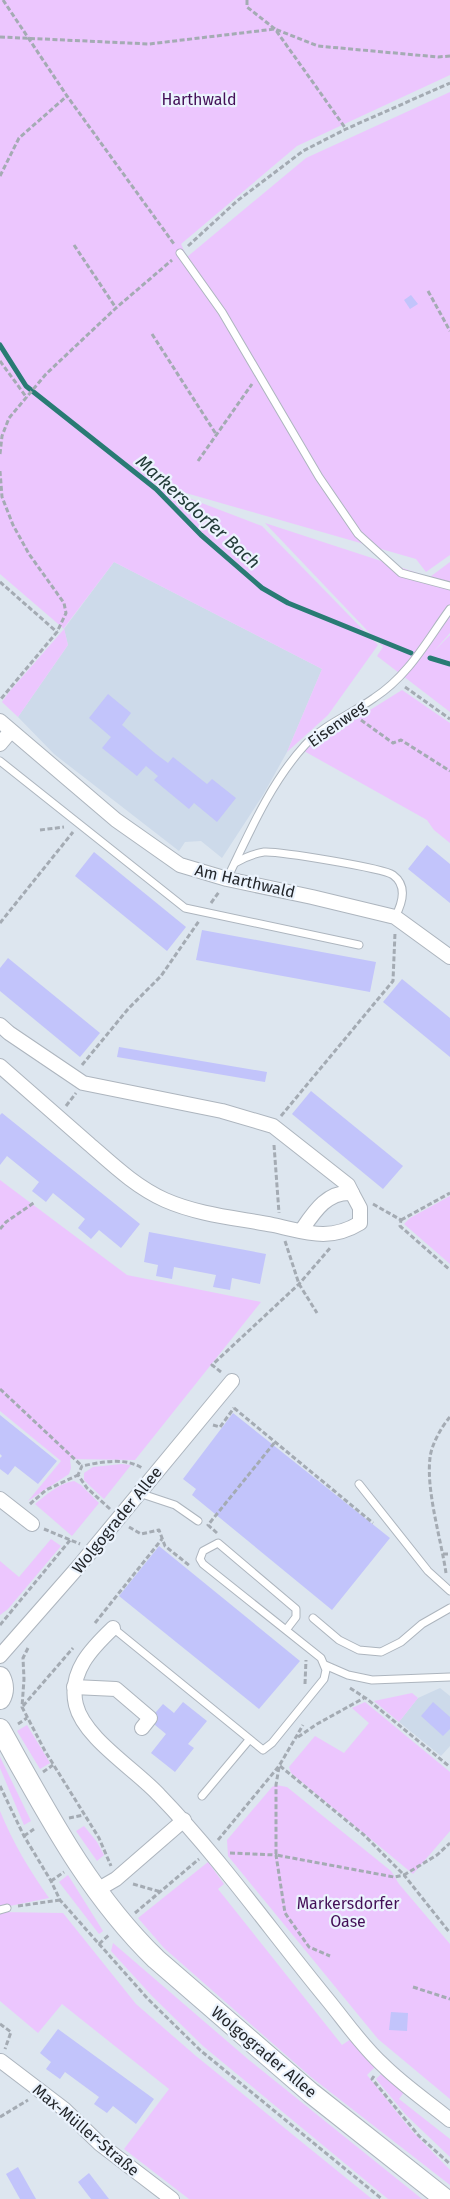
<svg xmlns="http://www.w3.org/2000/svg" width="450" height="2199" font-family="'Fira Sans',sans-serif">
  <rect width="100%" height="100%" fill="#dde6ef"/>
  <g fill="#cddaea">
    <polygon points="114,562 322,669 287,752 263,795 222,858 201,841 185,842 179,851 54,754 18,717 68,645 64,629"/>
    <polygon points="440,1688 450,1696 450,1746 441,1756 399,1722 418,1698"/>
  </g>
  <g fill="#ecc6fe">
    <polygon points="0,0 450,0 450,75 297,146 181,244 187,257 306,158 450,92 450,555 426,572 416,559 144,481 262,526 378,645 328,715 287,752 322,669 114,562 64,628 68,645 18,717 2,702 9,692 64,629 0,574"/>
    <polygon points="265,523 430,577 450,562 450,633 435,650 450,635 450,712 377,656 383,647"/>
    <polygon points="402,690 450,723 450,843 434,830 427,820 304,751 347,717 354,720"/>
    <polygon points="0,1180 127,1275 261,1302 135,1460 70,1459 71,1468 69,1474 28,1501 61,1461 0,1411"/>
    <polygon points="450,1196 450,1264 404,1224 410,1218"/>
    <polygon points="122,1464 131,1465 104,1499 89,1485 84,1480 84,1473 93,1467"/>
    <path d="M74,1481L81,1485L99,1503L72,1536L35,1504C46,1495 59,1483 74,1481Z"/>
    <polygon points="51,1539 61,1546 8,1609 0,1615 0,1561 19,1577"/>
    <polygon points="412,1693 418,1698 399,1722 374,1701"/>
    <polygon points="365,1702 450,1772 450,1831 413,1874 291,1773 289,1767 315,1736 344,1753 369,1723 352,1708"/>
    <polygon points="27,1725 50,1763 40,1769 17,1731"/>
    <polygon points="0,1757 31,1821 24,1825 0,1768"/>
    <polygon points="276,1785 287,1787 391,1871 399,1884 450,1944 450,2099 378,2039 228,1856 227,1840 272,1787"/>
    <path d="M0,1811C13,1843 30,1871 49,1898L0,1908Z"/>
    <polygon points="84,1826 97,1842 104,1855 97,1861 76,1831"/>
    <polygon points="208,1862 224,1884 218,1889 342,2045 351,2039 375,2067 367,2075 411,2130 450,2170 450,2185 311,2077 164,1948 138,1918"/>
    <polygon points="68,1875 103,1931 99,1934 59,1882"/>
    <polygon points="0,1912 63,1913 136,2004 196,2056 372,2199 189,2199 124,2149 169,2089 62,2004 38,2033 0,2001"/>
    <polygon points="113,1943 249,2060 422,2199 388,2199 203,2046 152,1996 111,1951"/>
    <polygon points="383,2072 405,2091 399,2099 450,2139 450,2157 406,2115 376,2079"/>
  </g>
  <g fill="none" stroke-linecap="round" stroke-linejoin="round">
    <g stroke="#297b74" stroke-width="5">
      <polyline points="0,345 26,386 156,489 201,535 262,588 288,603 411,653"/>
      <polyline points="430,658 450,664"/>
    </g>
  </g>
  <g fill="#c2c4fb">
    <polygon points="411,295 418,304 410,309 404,300"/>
    <polygon points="108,694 131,713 122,725 156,754 168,763 173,757 207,784 212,779 236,798 217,822 194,803 189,809 154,780 158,776 146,766 137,776 102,748 111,737 89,718"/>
    <polygon points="427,845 450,864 450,903 408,869"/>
    <polygon points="94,852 186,927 167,951 75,876"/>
    <polygon points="202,930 376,962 370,992 196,960"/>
    <polygon points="8,958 100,1033 80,1057 0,991 0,968"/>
    <polygon points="402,979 450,1018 450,1057 383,1002"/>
    <polygon points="119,1047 267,1072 265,1082 117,1057"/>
    <polygon points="311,1091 403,1166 383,1189 292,1114"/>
    <polygon points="2,1113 140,1224 121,1248 99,1230 91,1239 78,1228 85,1219 53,1193 46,1202 32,1191 39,1182 7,1156 0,1165 0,1115"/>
    <polygon points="149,1232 266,1254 260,1284 232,1278 230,1290 213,1287 216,1275 174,1267 172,1279 156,1276 158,1265 144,1262"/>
    <polygon points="233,1413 390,1538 332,1610 192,1495 196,1489 183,1479"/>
    <polygon points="0,1415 57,1461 38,1484 15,1466 8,1475 0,1469 0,1458 2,1456 0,1454"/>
    <polygon points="159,1546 300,1661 259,1709 119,1596"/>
    <polygon points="183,1702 207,1721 188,1744 194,1748 175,1772 151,1753 166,1734 149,1720 163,1704 174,1713"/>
    <polygon points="433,1702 450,1717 450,1729 443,1736 421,1716"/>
    <polygon points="391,2012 408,2013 407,2031 389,2030"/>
    <polygon points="58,2029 154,2099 136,2124 113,2106 107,2113 94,2104 99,2097 65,2072 60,2079 46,2069 51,2062 40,2053"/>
    <polygon points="18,2167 36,2199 20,2199 6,2174"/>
    <polygon points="89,2173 109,2199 91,2199 78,2182"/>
  </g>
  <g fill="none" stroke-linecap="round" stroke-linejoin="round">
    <defs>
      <g id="service">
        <polyline points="180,253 222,312 319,477 358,534 401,573 450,586"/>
        <polyline points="0,761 185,908 359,945"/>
        <path d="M235,863C245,857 252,854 264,852C278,851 383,868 393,875C408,886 402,904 395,917"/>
        <path d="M227,879C249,833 271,782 305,745C324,724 352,714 374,698C409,675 426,642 450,609"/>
        <polyline points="359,1484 428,1571 450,1591"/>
        <polyline points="139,1493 175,1505 198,1521"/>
        <polyline points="313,1618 339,1640 359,1650 381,1652 401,1642 422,1624 450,1608"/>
        <polyline points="113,1628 263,1750 272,1743 324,1679 326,1670 321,1658 203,1564 200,1559 203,1551 218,1543 296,1609 296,1617 286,1630"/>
        <polyline points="325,1665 348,1675 372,1680 450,1677"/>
        <polyline points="202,1796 249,1740"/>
        <polyline points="0,1910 7,1908"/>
      </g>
      <g id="minor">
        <polyline points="0,721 116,820 180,865 227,879 312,897 395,917 450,957"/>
        <polyline points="0,744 10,732"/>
        <polyline points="0,1025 9,1033 83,1083 222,1111 273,1126 348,1185 352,1193"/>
        <path d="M0,1066C30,1092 59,1118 89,1144C113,1165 136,1187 165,1200C199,1215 237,1218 273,1225C306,1232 329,1242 360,1223V1208L352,1193C327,1191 314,1212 301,1231"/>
        <polyline points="0,1499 32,1524"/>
        <path d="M113,1628C92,1648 68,1672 76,1705C84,1738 135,1769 159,1795C220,1858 271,1931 327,1999C345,2021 362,2046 383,2065C403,2085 428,2102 450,2120"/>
        <polyline points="0,1656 79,1566 232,1381"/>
        <polyline points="74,1687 116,1689 150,1718 142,1728"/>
        <polyline points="97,1890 116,1879 184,1820"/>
        <polyline points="1,2061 64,2109 100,2144 172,2199"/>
      </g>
      <g id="secondary">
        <path d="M0,1677C4,1685 4,1692 0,1699"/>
        <path d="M0,1729C46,1811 88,1893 156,1959L311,2093L445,2199"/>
      </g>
    </defs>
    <use href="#service" stroke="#adb5be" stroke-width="9"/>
    <use href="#minor" stroke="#adb5be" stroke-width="16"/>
    <use href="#secondary" stroke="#adb5be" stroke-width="22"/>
    <g stroke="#a4abb3" stroke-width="3" stroke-dasharray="5 2.5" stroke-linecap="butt">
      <polyline points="3,0 67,96 174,244"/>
      <polyline points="247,0 247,7 275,29 346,129"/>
      <polyline points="0,37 149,44 275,29 318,46 438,57 450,56"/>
      <polyline points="0,176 19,138 67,96"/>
      <polyline points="74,245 116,308"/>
      <polyline points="188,246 237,201 303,151 346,129 450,83"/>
      <polyline points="428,291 450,331"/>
      <polyline points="152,334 216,434"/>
      <polyline points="0,361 27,398"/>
      <polyline points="0,454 2,436 9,418 46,374 116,308 172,260"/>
      <polyline points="198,461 252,384"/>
      <polyline points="0,471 2,497 13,525 29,554 64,603 66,613 57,632 0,700"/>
      <polyline points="0,582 57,632"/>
      <polyline points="405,687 450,719"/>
      <polyline points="361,720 393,743 401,740 450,771"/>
      <polyline points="40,830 64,827"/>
      <polyline points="211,903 219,892"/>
      <polyline points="0,923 73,832"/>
      <polyline points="82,1065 128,1009 161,976 199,921"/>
      <polyline points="66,1106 76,1093"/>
      <polyline points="281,1116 393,981 395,933"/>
      <polyline points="274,1145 279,1213"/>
      <polyline points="373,1204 401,1220 400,1226 450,1270"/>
      <polyline points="401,1220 450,1193"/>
      <polyline points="0,1229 6,1222 35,1202"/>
      <polyline points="285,1241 299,1284 317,1313"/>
      <polyline points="221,1372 212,1365 299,1284 331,1247"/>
      <polyline points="0,1389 82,1466"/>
      <polyline points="234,1408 373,1523"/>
      <polyline points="213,1425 220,1427 234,1408"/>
      <polyline points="30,1504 46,1490 78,1475"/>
      <path d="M110,1509L87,1488L78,1475L82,1466C101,1462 125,1457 142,1468"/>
      <polyline points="129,1527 141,1534 159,1530 165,1546 190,1566"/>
      <polyline points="44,1529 80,1544"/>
      <polyline points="217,1533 208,1525 275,1442"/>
      <polyline points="443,1554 450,1554"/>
      <path d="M446,1573C441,1539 426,1491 430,1458C431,1446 441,1427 450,1417"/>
      <polyline points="95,1623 162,1539"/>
      <polyline points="0,1625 71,1539"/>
      <polyline points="28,1648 23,1658 24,1679 22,1707 45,1751 99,1838 111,1866"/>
      <polyline points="305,1684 306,1660"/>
      <polyline points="350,1688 367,1699 450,1767"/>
      <polyline points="23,1706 73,1648"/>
      <polyline points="18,1724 27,1718"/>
      <polyline points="298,1737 317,1724 364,1698"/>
      <polyline points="280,1766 364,1835 404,1875 437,1855 450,1843"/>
      <polyline points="279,1767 276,1785 276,1855 394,1877 404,1875 450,1933"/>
      <polyline points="43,1772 53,1765"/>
      <polyline points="0,1786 24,1836 51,1881 60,1900 148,1999 200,2050 382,2199"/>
      <polyline points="69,1818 84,1815"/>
      <polyline points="24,1836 34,1829"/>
      <polyline points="218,1840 279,1766 303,1725"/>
      <polyline points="230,1853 276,1855 285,1913 309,1947 330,1956"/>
      <polyline points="51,1881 64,1872"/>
      <polyline points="133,1884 161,1892"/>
      <polyline points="18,1906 60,1900"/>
      <polyline points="135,1913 199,1859"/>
      <polyline points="99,1944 109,1935"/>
      <polyline points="413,1987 450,1999"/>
      <polyline points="0,2024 11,2032 5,2049"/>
      <polyline points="374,2076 372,2079 419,2136 450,2164"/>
      <polyline points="0,2117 28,2100"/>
    </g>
    <use href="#service" stroke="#fff" stroke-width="7"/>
    <use href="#minor" stroke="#fff" stroke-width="14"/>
    <use href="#secondary" stroke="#fff" stroke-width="20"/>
  </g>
  <g text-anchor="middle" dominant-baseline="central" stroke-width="4.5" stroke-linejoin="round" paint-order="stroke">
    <g font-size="16" fill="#430f57" stroke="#ebf3fd">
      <text x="199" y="99">Harthwald</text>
      <text x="348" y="1903">Markersdorfer<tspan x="348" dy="18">Oase</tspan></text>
    </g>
    <g font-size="16" fill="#222529" stroke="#ebf3fd">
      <text transform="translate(337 724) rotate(-35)">Eisenweg</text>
      <text transform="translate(245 881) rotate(13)">Am Harthwald</text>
      <text transform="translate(117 1520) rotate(-51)">Wolgograder Allee</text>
      <text transform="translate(264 2052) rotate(40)">Wolgograder Allee</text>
      <text transform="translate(86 2130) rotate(40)">Max-Müller-Straße</text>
    </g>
    <g font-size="18" font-style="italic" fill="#233c39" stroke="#ebf3fd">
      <text transform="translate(198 512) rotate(42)">Markersdorfer Bach</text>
    </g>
  </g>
</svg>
